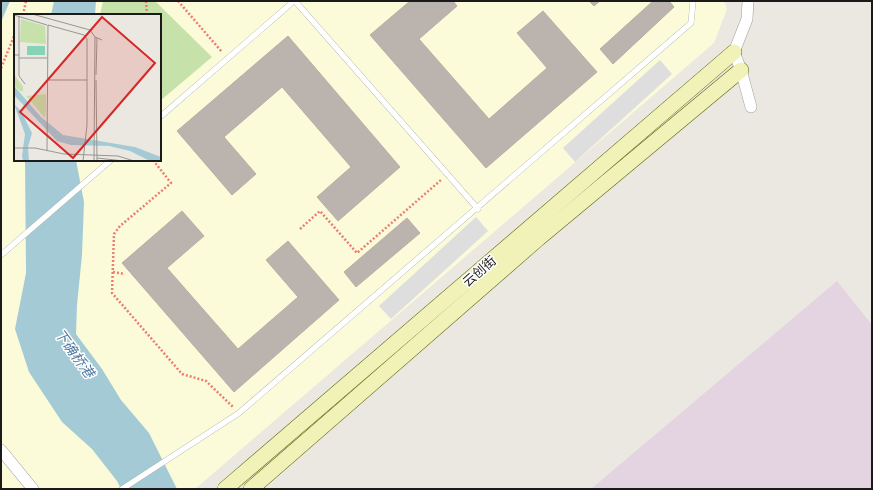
<svg xmlns="http://www.w3.org/2000/svg" width="873" height="490" font-family="Manrope,'Noto Sans SC',sans-serif">
  <rect width="100%" height="100%" fill="#ebe8e1"/>
  <polygon fill="#e4d3e1" points="837,281 872,325 872,489 591,489"/>
  <path fill="#fbfbda" fill-rule="evenodd" d="M1,1H724L727,9L714,43L195,489H1ZM15,15H160V160H15Z"/>
  <polygon fill="#c6e2aa" points="103,1 155,1 212,57 160,101 160,15 100,15"/>
  <g fill="#dedede">
    <polygon points="660,60 672,74 575,162 563,148"/>
    <polygon points="476,217 488,231 391,319 379,306"/>
  </g>
  <g fill="#a4cbd5">
    <polygon points="1,1 10,1 1,22"/>
    <polygon points="54,1 96,1 95,15 51,15"/>
    <polygon points="25,160 76,160 84,202 82,255 77,305 76,334 102,369 121,400 149,433 177,489 121,489 117,481 92,449 62,422 29,372 15,329 26,273"/>
  </g>
  <g fill="#bbb3ae" stroke="#bbaea5">
    <polygon points="410,1 453,1 457,6 419,39 489,119 547,68 517,33 543,11 597,72 486,168 370,35"/>
    <polygon points="589,1 600,1 594,6"/>
    <polygon points="653,1 669,1 674,7 613,64 600,49"/>
    <polygon points="288,36 400,167 338,221 317,197 351,167 282,87 224,137 256,174 232,195 177,131"/>
    <polygon points="182,211 204,236 167,268 238,349 298,297 266,260 288,241 339,300 234,392 122,263"/>
    <polygon points="407,218 420,233 356,287 344,272"/>
  </g>
  <g fill="none" stroke-linecap="round" stroke-linejoin="round">
    <defs>
      <g id="service">
        <polyline points="295,1 478,209"/>
        <polyline points="160,117 294,1"/>
        <polyline points="1,255 111,160"/>
        <polyline points="122,489 239,413 691,23 693,1"/>
      </g>
      <g id="minor">
        <polyline points="748,1 747,19 734,52 741,70 751,107"/>
        <polyline points="1,450 33,489"/>
      </g>
      <g id="secondary">
        <polyline points="225,489 734,52"/>
        <polyline points="251,489 539,238 741,70"/>
      </g>
    </defs>
    <use href="#service" stroke="#9e9e9e" stroke-width="6"/>
    <use href="#minor" stroke="#9e9e9e" stroke-width="12"/>
    <use href="#secondary" stroke="#5c650e" stroke-width="16"/>
    <g stroke="#ec7d71" stroke-width="2.5" stroke-dasharray="2 2" stroke-linecap="butt">
      <polyline points="146,1 147,15"/>
      <polyline points="178,1 222,52"/>
      <polyline points="23,15 26,1"/>
      <polyline points="1,68 15,34"/>
      <polyline points="153,160 171,183 120,226 114,234 112,293 182,374 206,381 233,407"/>
      <polyline points="300,229 320,211 357,253 441,180"/>
      <polyline points="113,272 125,274"/>
    </g>
    <use href="#service" stroke="#fff" stroke-width="5.5"/>
    <use href="#minor" stroke="#fff" stroke-width="11"/>
    <use href="#secondary" stroke="#f0f2b8" stroke-width="15"/>
  </g>
  <g text-anchor="middle" dominant-baseline="central" stroke-width="3" stroke-linejoin="round" paint-order="stroke">
    <g font-size="13" fill="#1a1a1a" stroke="#fff">
      <text transform="translate(479 271) rotate(-41)">云创街</text>
    </g>
    <g font-size="14" font-style="italic" fill="#5179a0" stroke="#fff">
      <text transform="translate(75 353) rotate(54)">下确桥港</text>
    </g>
  </g>
  <g transform="translate(14 14)">
    <rect width="147" height="147" fill="#ebe8e1"/>
    <path d="M7,5L31,12L32,30L6,28ZM0,60L9,73V77H6L0,71ZM32,80V95L31,104L12,82Z" fill="#c6e2aa"/>
    <path d="M13,32H31V41H13Z" fill="#85d4b5"/>
    <path d="M0,72L27,103L49,121L121,133L147,143V147H136L116,137L95,132L57,131L43,127L0,81ZM0,90L7,97L18,119L14,133L15,147H9L8,142L11,120Z" fill="#a4cbd5"/>
    <path fill="none" stroke="#979691" stroke-width="1" d="M18,0L76,16L81,23L88,26M0,1L33,11M0,41H5V44H33M5,41V2M5,44V62L11,70M82,61L83,24M34,66H73M82,66L83,147M1,134H21L50,140L104,142L120,147M33,137L34,11L70,21L73,25V111L69,147M83,144L110,147M80,147L81,23"/>
    <path fill="#d62828" fill-opacity="0.15" stroke="#d62828" stroke-width="2" d="M88,3L141,49L59,144L6,98Z"/>
    <rect width="147" height="147" fill="none" stroke="#1a1a1a" stroke-width="2"/>
  </g>
  <rect width="873" height="490" fill="none" stroke="#1a1a1a" stroke-width="4"/>
</svg>
